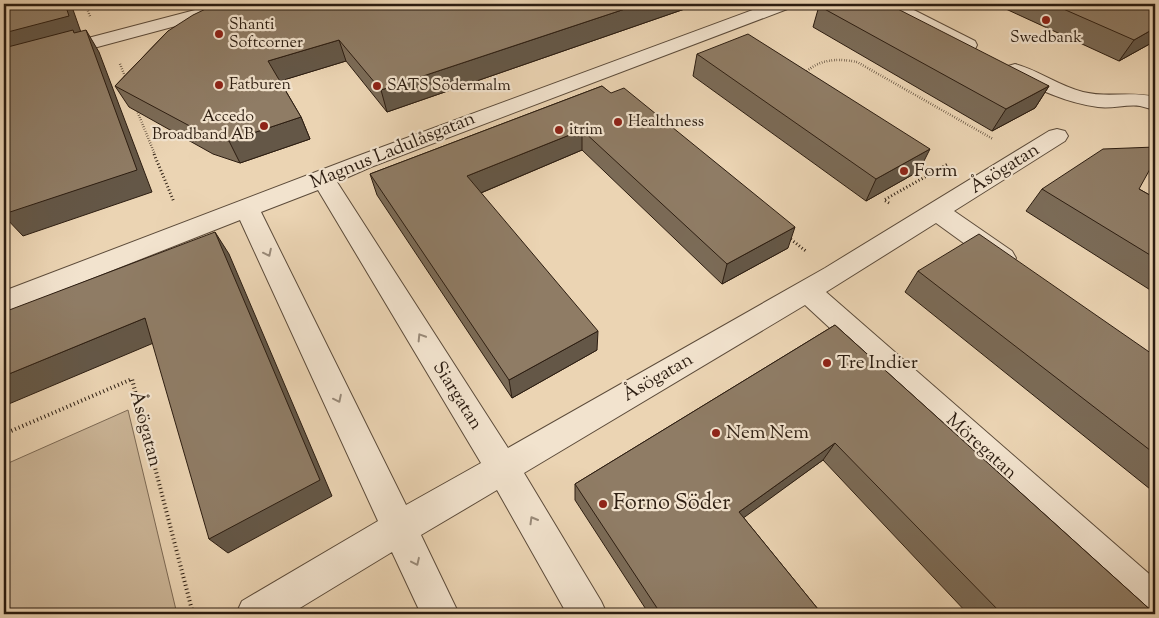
<svg xmlns="http://www.w3.org/2000/svg" width="1159" height="618" font-family="'Sorts Mill Goudy',serif">
  <rect width="100%" height="100%" fill="#ebd4b3"/>
  <filter id="stains"><feTurbulence type="fractalNoise" baseFrequency=".004" numOctaves="4"/><feColorMatrix values="0 0 0 0 .2 0 0 0 0 .09 0 0 0 0 .02 0 0 0 .5 -.17"/></filter>
  <radialGradient id="worn" r=".72"><stop offset=".6" stop-color="#630" stop-opacity="0"/><stop offset="1" stop-color="#630" stop-opacity=".3"/></radialGradient>
  <polygon fill="#cbb597" stroke="#7c6954" points="128,410 177,614 4,614 4,465"/>
  <g fill="none" stroke-linecap="round" stroke-linejoin="round">
    <defs>
      <g id="minor">
        <polygon points="218,4 246,4 243,8 4,72 4,60"/>
        <path d="M769,4H793L790,8L371,167L337,182L508,448L825,268L1049,131L1057,129L1065,131L1068,136L1065,141L954,211L1012,251L1016,258L1012,265L1003,268L994,265L936,223L826,292L1155,579V614H1139L805,305L524,473L601,601L607,614H567L497,490L421,535L459,614H421L392,552L290,614H236L242,601L378,521L240,220L4,313V291L355,157ZM318,190L481,463L406,505L261,212Z"/>
        <polygon points="880,4 902,4 975,41 977,45 975,49 968,51 961,49 883,8"/>
        <path d="M1015,64C1038,70 1059,86 1083,92C1107,98 1131,91 1155,97V110C1150,109 1145,107 1140,106C1127,104 1112,109 1098,107C1066,103 1037,89 1008,74L1005,70L1008,66Z"/>
      </g>
    </defs>
    <use href="#minor" stroke="#5c4b3a" stroke-width="2"/>
    <g stroke="#2c1d11" stroke-width="2.5" stroke-dasharray="0.5 2" stroke-linecap="butt">
      <polyline points="85,4 90,16"/>
      <polyline points="120,64 126,79"/>
      <path d="M805,73C819,59 838,58 857,62L993,139"/>
      <polyline points="136,108 155,155"/>
    </g>
    <g stroke="#2c1d11" stroke-width="3" stroke-dasharray="1 2.5" stroke-linecap="butt">
      <polyline points="154,154 174,202"/>
      <polyline points="918,164 932,173"/>
      <polyline points="889,203 884,200 948,164"/>
      <polyline points="788,237 807,252"/>
    </g>
    <polyline stroke="#2c1d11" stroke-width="4" stroke-dasharray="1 3" stroke-linecap="butt" points="4,434 132,379 193,614"/>
    <use href="#minor" fill="#f2e3ce" fill-rule="evenodd"/>
  </g>
  <g fill="#7b6b57" stroke="#2c1d11">
    <polygon points="699,4 387,112 346,61 280,81 301,117 310,139 240,163 213,154 129,107 115,86 168,31"/>
    <polygon points="995,4 1155,4 1155,41 1119,61"/>
    <polygon points="819,6 1049,86 1035,108 992,131 813,27"/>
    <polygon points="697,54 919,171 866,201 693,76"/>
    <polygon points="602,86 788,248 722,284 582,150 481,193 597,350 512,398 377,195 370,174"/>
    <polygon points="1042,189 1139,189 1155,198 1155,293 1026,211"/>
    <polygon points="918,271 1155,356 1155,493 905,292"/>
    <polygon points="835,325 1155,614 968,614 823,460 743,517 822,614 649,614 575,500 575,484"/>
  </g>
  <g fill="#645747" stroke="#2c1d11">
    <polygon points="65,4 71,4 83,38 4,58 4,33"/>
    <polygon points="640,4 699,4 387,112 381,90"/>
    <polygon points="1155,28 1155,41 1119,61 1134,40"/>
    <polygon points="86,30 99,52 152,192 23,236 4,216 4,214"/>
    <polygon points="339,40 346,61 277,82 268,61"/>
    <polygon points="1049,86 1035,108 992,131 1006,109"/>
    <polygon points="301,117 310,139 240,163 229,141"/>
    <polygon points="582,130 582,150 471,197 467,176"/>
    <polygon points="930,149 919,171 866,201 876,179"/>
    <polygon points="795,227 788,248 722,284 727,264"/>
    <polygon points="215,232 229,254 332,496 228,553 209,539"/>
    <polygon points="145,318 163,339 4,406 4,376"/>
    <polygon points="598,331 597,350 512,398 509,380"/>
    <polygon points="835,443 823,460 731,527 739,512"/>
  </g>
  <g fill="#8f7c65" stroke="#2c1d11">
    <polygon points="4,4 65,4 69,16 4,33"/>
    <polygon points="216,4 640,4 381,90 339,40 268,61 301,117 229,141 201,132 115,86 168,31 193,15"/>
    <polygon points="826,4 888,4 1049,86 1006,109 819,6"/>
    <polygon points="1052,4 1155,4 1155,28 1134,40"/>
    <polygon points="73,30 74,33 86,30 137,170 4,214 4,48"/>
    <polygon points="748,34 930,149 876,179 697,54"/>
    <polygon points="602,86 611,93 624,88 795,227 727,264 582,130 467,176 598,331 509,380 370,174"/>
    <polygon points="1155,147 1155,160 1139,189 1155,198 1155,258 1042,189 1103,149"/>
    <polygon points="215,232 320,480 209,539 145,318 4,376 4,312"/>
    <polygon points="979,234 1155,356 1155,454 918,271"/>
    <polygon points="835,325 1155,614 1002,614 835,443 739,512 822,614 661,614 575,484"/>
  </g>
  <defs><path id="oneway-chevron" d="M-2-3.5L2.5 0L-2 3.5" fill="none" stroke-width="1.6" stroke-linecap="round" stroke-linejoin="round" transform="scale(1.25)"/></defs>
  <g stroke="#998a79">
    <use href="#oneway-chevron" transform="translate(268 253) rotate(64)"/>
    <use href="#oneway-chevron" transform="translate(421 337) rotate(-122)"/>
    <use href="#oneway-chevron" transform="translate(338 399) rotate(64)"/>
    <use href="#oneway-chevron" transform="translate(533 520) rotate(-120)"/>
    <use href="#oneway-chevron" transform="translate(416 562) rotate(65)"/>
  </g>
  <g fill="#8f2418" stroke="#f2e3ce" stroke-width="2">
    <circle cx="1046" cy="20" r="5"/>
    <circle cx="219" cy="34" r="5"/>
    <circle cx="219" cy="85" r="5"/>
    <circle cx="377" cy="86" r="5"/>
    <circle cx="618" cy="122" r="5"/>
    <circle cx="264" cy="126" r="5"/>
    <circle cx="559" cy="130" r="5"/>
    <circle cx="904" cy="171" r="5"/>
    <circle cx="827" cy="363" r="5"/>
    <circle cx="716" cy="433" r="5"/>
    <circle cx="603" cy="504" r="5"/>
  </g>
  <g text-anchor="middle" dominant-baseline="central" stroke-width="4.5" stroke-linejoin="round" paint-order="stroke">
    <g font-size="16" fill="#2c1d11" stroke="#f2e3ce" text-anchor="start">
      <text x="229" y="25">Shanti<tspan x="229" dy="18">Softcorner</tspan></text>
      <text x="1046" y="38" text-anchor="middle">Swedbank</text>
      <text x="229" y="85">Fatburen</text>
      <text x="387" y="86">SATS Södermalm</text>
      <text x="254" y="117" text-anchor="end">Accedo<tspan x="254" dy="18">Broadband AB</tspan></text>
      <text x="628" y="122">Healthness</text>
      <text x="569" y="130">itrim</text>
    </g>
    <g font-size="19" fill="#2c1d11" stroke="#f2e3ce">
      <text transform="translate(393 151) rotate(-22)">Magnus Ladulåsgatan</text>
      <text transform="translate(1005 169) rotate(-32)">Åsögatan</text>
      <text transform="translate(658 378) rotate(-30)">Åsögatan</text>
      <text transform="translate(457 396) rotate(58)">Siargatan</text>
      <text transform="translate(145 429) rotate(75)">Åsögatan</text>
      <text transform="translate(981 447) rotate(42)">Möregatan</text>
    </g>
    <g font-size="19" fill="#2c1d11" stroke="#f2e3ce" text-anchor="start">
      <text x="914" y="171">Form</text>
      <text x="837" y="363">Tre Indier</text>
      <text x="726" y="433">Nem Nem</text>
    </g>
    <g font-size="22" fill="#2c1d11" stroke="#f2e3ce" text-anchor="start">
      <text x="613" y="504">Forno Söder</text>
    </g>
  </g>
  <rect width="1159" height="618" fill="none" stroke="#ebd4b3" stroke-width="20"/>
  <rect x="5" y="5" width="1149" height="608" fill="none" stroke="#2c1d11" stroke-width="2.5"/>
  <rect x="10" y="10" width="1139" height="598" fill="none" stroke="#2c1d11"/>
  <rect width="100%" height="100%" filter="url(#stains)"/>
  <rect width="100%" height="100%" fill="url(#worn)"/>
</svg>
